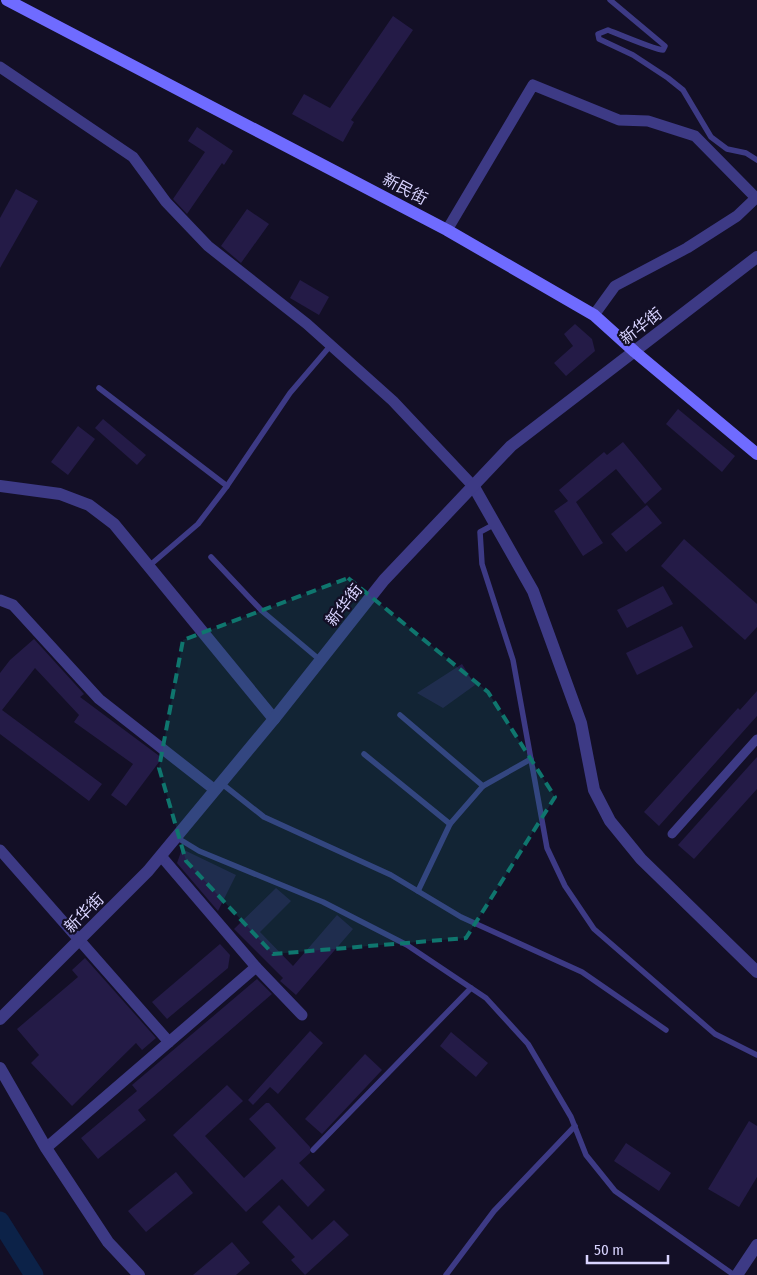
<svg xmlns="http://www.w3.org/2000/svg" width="757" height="1275" font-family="'Fira Sans Condensed','Noto Sans SC',sans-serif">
  <rect width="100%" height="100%" fill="#130f26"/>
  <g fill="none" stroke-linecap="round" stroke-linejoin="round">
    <polyline stroke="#0c2248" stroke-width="19" points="0,1221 34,1275"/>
  </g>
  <g fill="#241b47">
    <polygon points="393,16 413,30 351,120 354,122 343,142 292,114 304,94 330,108"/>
    <polygon points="197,127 233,151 224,165 222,163 187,214 173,199 205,152 188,141"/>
    <polygon points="16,189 38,201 0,268 0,218"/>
    <polygon points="247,209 269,224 241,263 221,246"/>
    <polygon points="300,280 329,297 319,315 290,298"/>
    <polygon points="575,324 592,339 595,351 566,376 554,363 573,346 564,334"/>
    <polygon points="678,409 735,456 722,472 666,424"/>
    <polygon points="103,419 146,455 137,465 95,428"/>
    <polygon points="78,426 95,439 68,475 51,462"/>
    <polygon points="623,442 662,489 645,504 616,469 576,502 603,543 583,556 554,511 568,501 559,490 604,452 607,455"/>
    <polygon points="647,505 662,523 626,552 611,534"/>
    <polygon points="684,539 757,604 757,627 745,640 661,566"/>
    <polygon points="663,586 673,604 627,628 617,610"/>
    <polygon points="682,626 693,647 637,675 626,653"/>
    <polygon points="34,639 84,694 80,697 162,758 126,806 111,795 133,764 74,722 79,715 35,668 2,710 102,784 89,801 0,734 0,673 10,660"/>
    <polygon points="462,664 475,685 443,708 417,693"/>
    <polygon points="757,691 757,716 659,826 644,812 738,708 740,710"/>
    <polygon points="757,757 757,789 694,859 678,845"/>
    <polygon points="182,849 236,875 218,911 177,863"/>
    <polygon points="276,888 291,901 260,932 293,966 337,915 353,929 296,995 280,981 283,978 234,929"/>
    <polygon points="220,944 230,955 228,968 167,1019 152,1002"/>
    <polygon points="85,958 156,1038 142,1050 136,1043 72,1106 31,1063 39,1055 17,1029 78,977 72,970"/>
    <polygon points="257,979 272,994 138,1110 146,1120 98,1159 81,1138 137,1091 132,1085"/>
    <polygon points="310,1031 323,1043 278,1094 270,1087 253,1105 248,1100"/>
    <polygon points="451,1032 488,1063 476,1077 440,1046"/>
    <polygon points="365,1054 382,1070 322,1134 305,1119"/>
    <polygon points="227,1085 243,1101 205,1136 244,1178 276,1148 249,1119 266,1103 269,1103 310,1147 310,1153 299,1163 325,1190 308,1207 282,1179 246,1212 173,1135"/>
    <polygon points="749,1121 757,1126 757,1177 739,1207 708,1189"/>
    <polygon points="626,1143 671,1173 659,1191 614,1161"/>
    <polygon points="176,1172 193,1193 146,1232 128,1211"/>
    <polygon points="279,1205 312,1240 334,1220 349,1235 305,1275 291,1260 295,1257 262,1222"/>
    <polygon points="232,1242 250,1263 236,1275 193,1275"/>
  </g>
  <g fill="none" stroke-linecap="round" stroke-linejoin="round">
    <g stroke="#3d3a85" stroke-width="5.5">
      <path d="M610,0L665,46L663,50C656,50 618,34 608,30L598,34L599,39L633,55L668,78L683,90L711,137L727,149L746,153L757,160"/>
      <polyline points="99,388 227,486"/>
      <polyline points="495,524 480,532 482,564 513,660 547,848 565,886 594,929 715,1034 757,1055"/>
      <polyline points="211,557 262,611 320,660"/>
      <polyline points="149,566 198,524 227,486 290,393 331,345"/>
      <polyline points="400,715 483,786 531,759"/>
      <polyline points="364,754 450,824 483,786"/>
      <polyline points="221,783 264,817 391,875 461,917 582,972 666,1030"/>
      <polyline points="176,837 199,851 323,902 407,945 486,998 528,1044 571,1117 586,1155 615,1191 734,1275"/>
      <polyline points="418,891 450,824"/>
      <polyline points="313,1150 471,988"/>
      <polyline points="446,1275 494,1211 575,1126"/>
    </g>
    <polyline stroke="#3d3a85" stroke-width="9" points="672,834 757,739"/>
    <g stroke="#3d3a85" stroke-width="11">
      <polyline points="0,67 133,157 166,202 208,246 307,324 393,401 474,487"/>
      <polyline points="447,230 533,85 619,120 648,121 695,136 756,198"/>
      <polyline points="594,315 615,286 687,248 737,216 757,197"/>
      <polyline points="0,600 13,605 99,699 215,790"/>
      <polyline points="0,850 169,1042"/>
      <polyline points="161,856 256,967 302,1015"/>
      <polyline points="46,1148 256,967"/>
    </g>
    <g stroke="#3d3a85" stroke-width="12">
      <polyline points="0,486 60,494 89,505 114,524 274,719"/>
      <polyline points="474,487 533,591 581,723 594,790 610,821 641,859 757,972"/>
      <polyline points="0,1019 148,871 274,719 384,580 511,446 757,257"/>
      <polyline points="0,1068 46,1148 108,1242 139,1275"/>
      <polyline points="737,1275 757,1245"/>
    </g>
    <polyline stroke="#6f6bff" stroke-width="12" points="7,0 447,230 594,315 635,352 757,454"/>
  </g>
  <path fill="#0f766e" fill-opacity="0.2" stroke="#0f766e" stroke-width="4" stroke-dasharray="10 6" stroke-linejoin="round" d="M348,578L488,692L555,797L466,938L273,954L186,861L159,768L183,640Z"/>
  <g text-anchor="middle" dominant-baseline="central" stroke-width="4.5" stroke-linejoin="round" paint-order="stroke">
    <g font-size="16" fill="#d9d4ff" stroke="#130f26">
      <text transform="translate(405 189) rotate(28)">新民街</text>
      <text transform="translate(641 326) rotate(-38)">新华街</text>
      <text transform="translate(344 605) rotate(-52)">新华街</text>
      <text transform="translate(84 913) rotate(-45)">新华街</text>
    </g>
  </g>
  <path d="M587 1255v8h81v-8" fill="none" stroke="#d9d4ff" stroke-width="2.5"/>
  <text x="594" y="1255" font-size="15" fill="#d9d4ff" stroke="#130f26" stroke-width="4" paint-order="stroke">50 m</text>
</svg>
